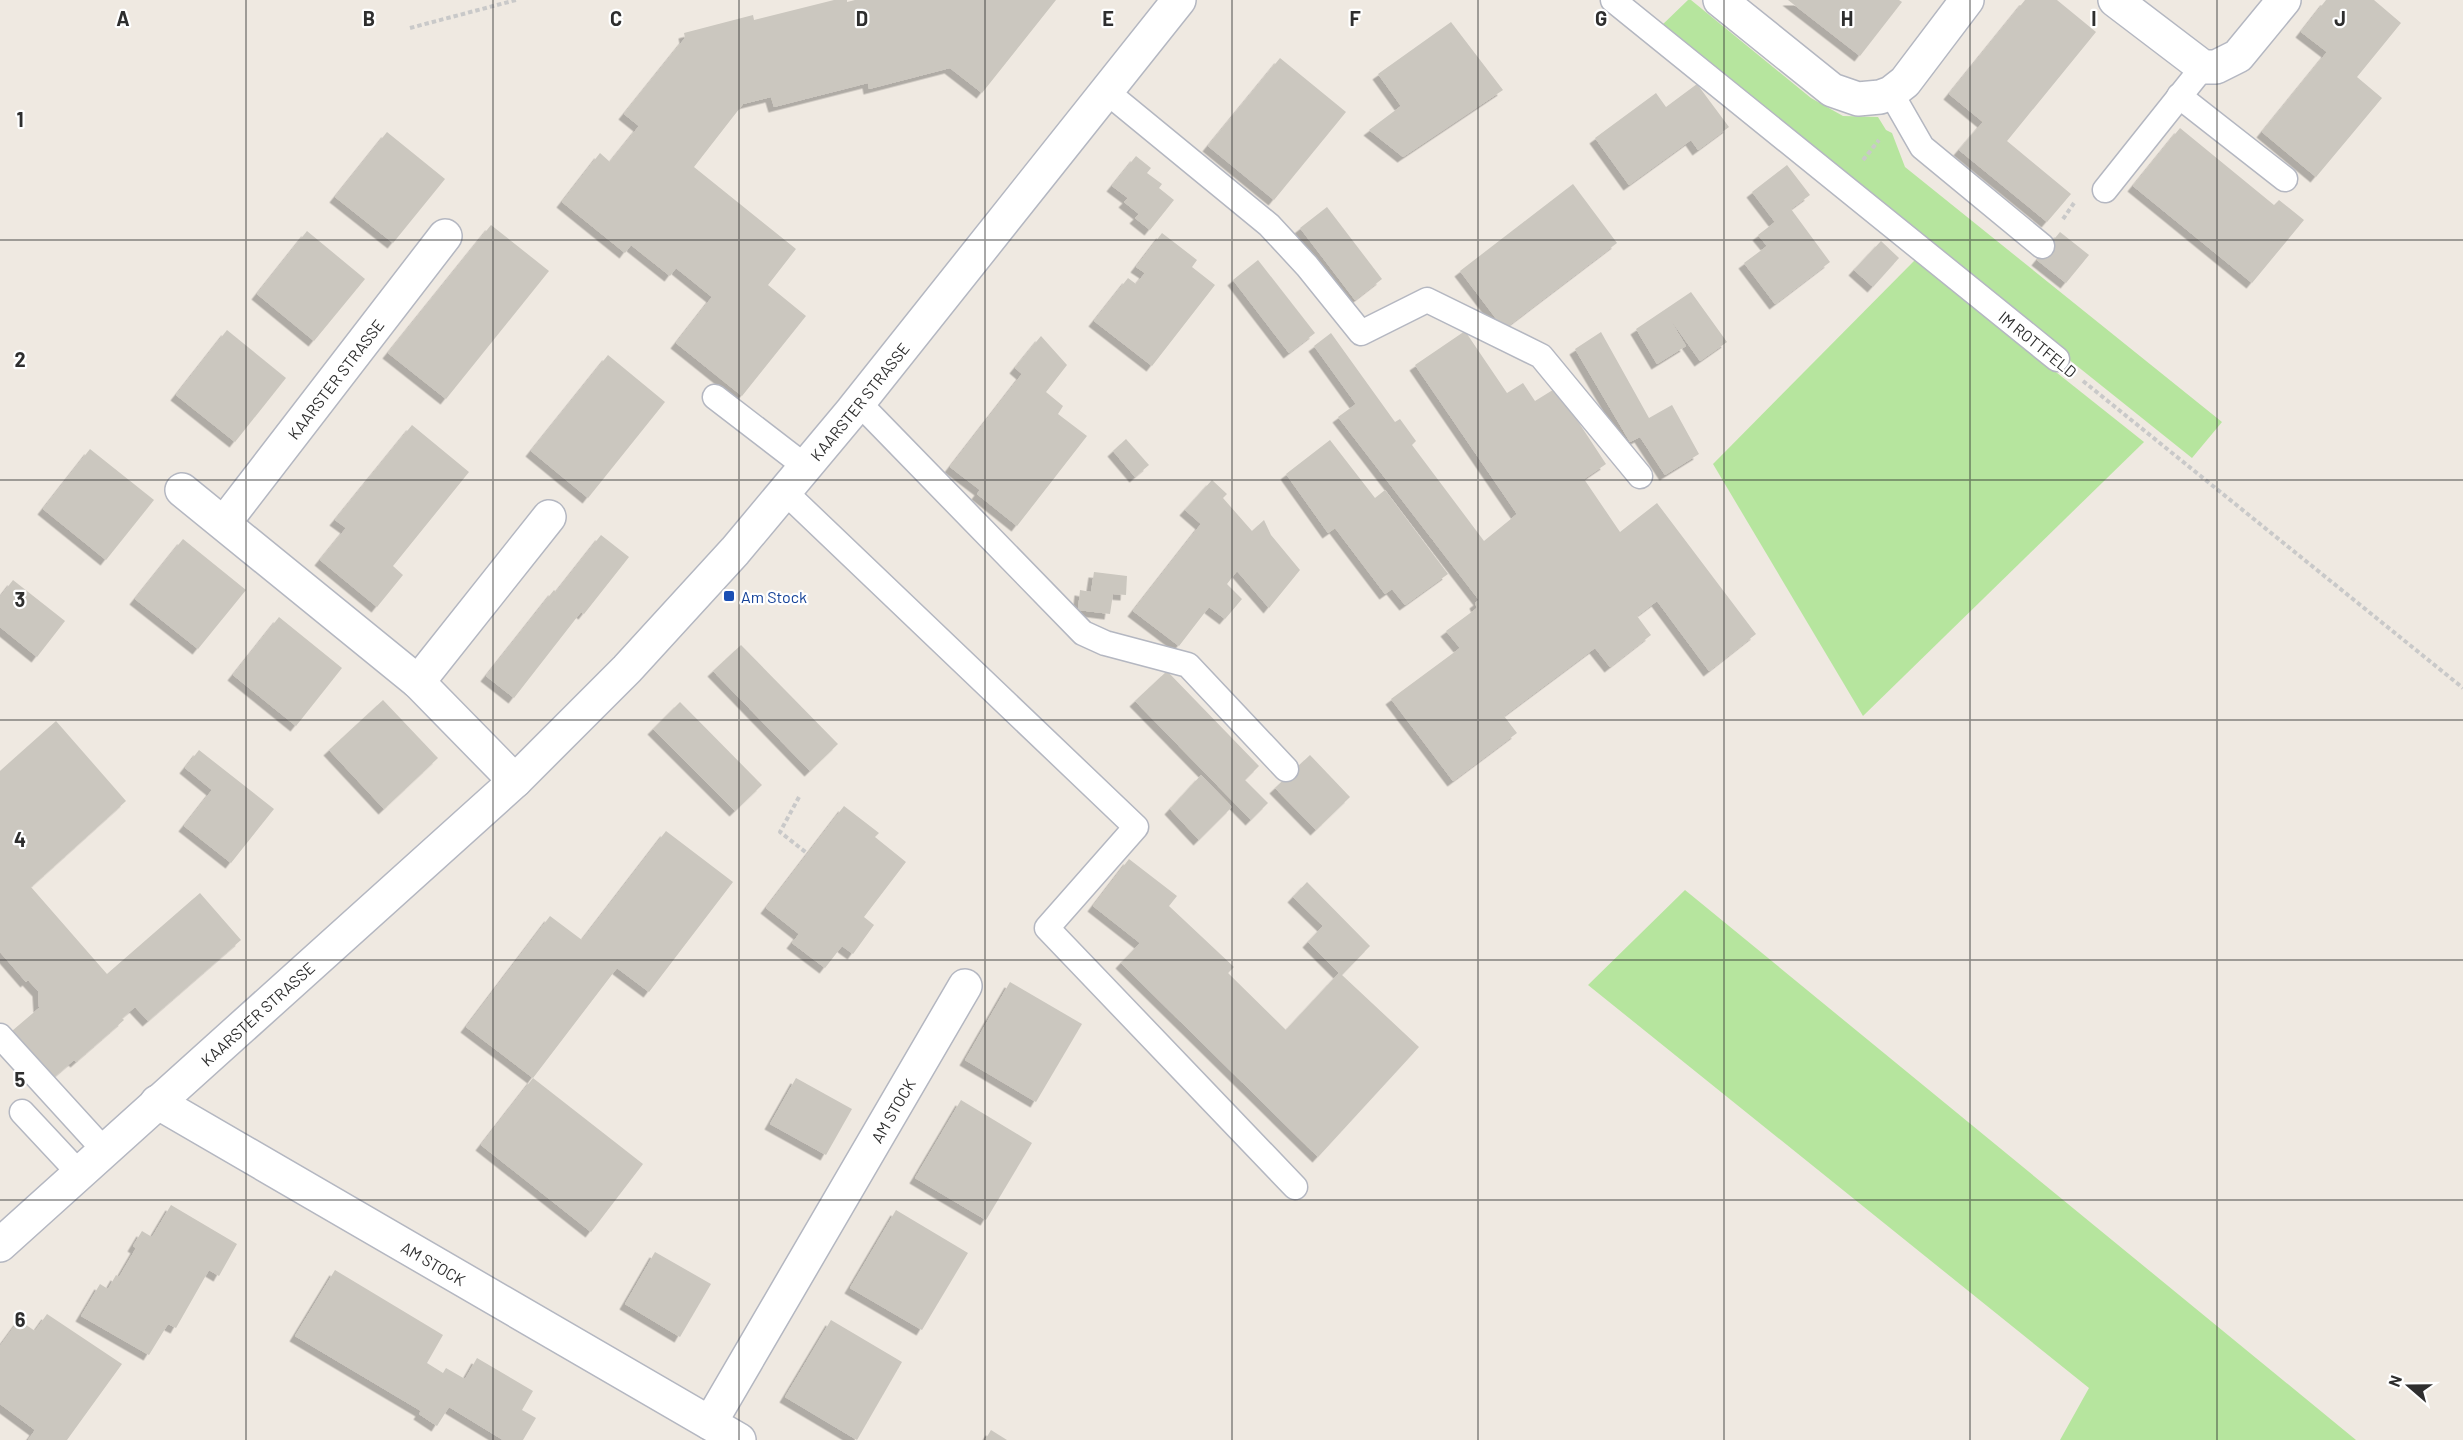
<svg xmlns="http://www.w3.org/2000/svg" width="2463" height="1440" font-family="Barlow,sans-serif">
  <defs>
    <filter id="shadow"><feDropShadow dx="-5.5" dy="5.5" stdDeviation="0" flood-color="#0004"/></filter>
  </defs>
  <rect width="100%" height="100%" fill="#efe9e1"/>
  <g fill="#b6e59e">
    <polygon points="1688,0 1691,0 1811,98 1843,116 1878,117 1886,130 1892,133 1905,167 2222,422 2192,458 1846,181 1660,27"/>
    <polygon points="1915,260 2144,442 1863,716 1713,464"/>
    <polygon points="1685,890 2356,1440 2060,1440 2089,1388 1588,985"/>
  </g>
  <g fill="#cbc7bf" filter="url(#shadow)">
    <polygon points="834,0 847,0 847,2 855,0 1056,0 982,93 950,68 869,89 868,83 774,107 771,97 743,104 694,167 796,249 768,285 806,316 742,396 676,343 712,297 676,268 670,276 631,245 625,253 562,202 600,153 610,162 639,126 624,114 685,38 684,33 753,15 754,20"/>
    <polygon points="1788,0 1899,0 1902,2 1860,56"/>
    <polygon points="2025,0 2057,0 2096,32 2007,141 2071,194 2047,222 1959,150 1983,122 1949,94"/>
    <polygon points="2326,0 2374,0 2401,23 2357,77 2382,98 2316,177 2262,132 2327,52 2301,32"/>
    <polygon points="1451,22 1503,90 1403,157 1369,130 1401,106 1378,74"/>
    <polygon points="1280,58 1346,112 1274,200 1208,146"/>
    <polygon points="1697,84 1729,127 1698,150 1691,140 1629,185 1595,138 1656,93 1666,107"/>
    <polygon points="2180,128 2274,205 2279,200 2304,220 2252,283 2133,186"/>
    <polygon points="387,132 445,179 393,243 335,197"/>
    <polygon points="1136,156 1151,168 1147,173 1162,184 1159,188 1174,200 1150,230 1135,218 1139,214 1124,202 1128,198 1112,186"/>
    <polygon points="1787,165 1810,195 1791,209 1830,262 1775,304 1744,263 1767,246 1758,235 1775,222 1752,192"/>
    <polygon points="1573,184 1617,243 1504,329 1460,271"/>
    <polygon points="1327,207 1382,279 1355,300 1300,228"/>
    <polygon points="491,225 549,271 446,399 388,353"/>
    <polygon points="307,231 365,279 314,341 257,294"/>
    <polygon points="2060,232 2089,255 2066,283 2037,260"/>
    <polygon points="1162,233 1197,260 1192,267 1215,285 1152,366 1094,321 1128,278 1136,284 1145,273 1136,267"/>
    <polygon points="1881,241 1899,258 1873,287 1854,270"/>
    <polygon points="1258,260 1315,333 1289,353 1233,280"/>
    <polygon points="1691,292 1727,342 1700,361 1668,316 1686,346 1657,364 1636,329"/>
    <polygon points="227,330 286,378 235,442 176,395"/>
    <polygon points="1465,331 1507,393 1523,383 1535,401 1556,388 1606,464 1584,479 1620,532 1657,503 1756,634 1709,671 1657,601 1637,616 1651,635 1610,667 1595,648 1504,716 1517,733 1453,781 1391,699 1460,648 1446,631 1477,608 1475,603 1479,600 1338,417 1356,404 1314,346 1331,333 1395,422 1400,419 1416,441 1412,445 1484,541 1517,514 1415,365"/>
    <polygon points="1601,332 1649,418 1672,405 1699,454 1665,475 1640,437 1630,442 1575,349"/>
    <polygon points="1041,336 1067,365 1046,392 1063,406 1058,414 1087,436 1017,526 977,494 980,490 950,467 1022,374 1015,368"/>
    <polygon points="608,355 665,402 588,498 531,451"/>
    <polygon points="412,425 469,472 393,566 403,575 377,607 320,560 346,528 335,520"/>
    <polygon points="1126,439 1149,465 1135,477 1113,451"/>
    <polygon points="1330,440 1375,498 1385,490 1448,574 1405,605 1392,589 1385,594 1335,528 1328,533 1286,474"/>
    <polygon points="90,449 154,500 106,560 43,509"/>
    <polygon points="1212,480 1227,494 1223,498 1252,531 1264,520 1271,535 1300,570 1269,608 1237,571 1227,584 1242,599 1225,619 1209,607 1179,646 1133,611 1201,524 1185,510"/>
    <polygon points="601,535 629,557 584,614 581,612 514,698 486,676 554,590 556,592"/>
    <polygon points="183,539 246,590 198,649 135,599"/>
    <polygon points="1094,572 1127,576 1126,595 1113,594 1110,614 1078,610 1080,590 1091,592"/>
    <polygon points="13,580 65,621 37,657 0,627 0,597"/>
    <polygon points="279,617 342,668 296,726 233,675"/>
    <polygon points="741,645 838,744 810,771 713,671"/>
    <polygon points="1167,671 1259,766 1245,780 1268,803 1251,820 1135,701"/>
    <polygon points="383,700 438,758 384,809 329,750"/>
    <polygon points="680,702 762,785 735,811 653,729"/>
    <polygon points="56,721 126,801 31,887 107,974 200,893 241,940 148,1021 135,1007 122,1018 124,1020 76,1062 74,1060 53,1078 12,1031 39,1008 38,991 28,980 26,982 0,952 0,771"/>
    <polygon points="199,750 274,809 231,863 184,826 212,790 185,768"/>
    <polygon points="1310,755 1350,797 1316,830 1275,788"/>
    <polygon points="1201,775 1232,807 1199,840 1170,809"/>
    <polygon points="844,806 879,833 875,837 906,862 864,917 874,925 853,954 842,946 825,968 792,943 799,934 766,908"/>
    <polygon points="666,831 733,882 649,992 617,968 533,1078 466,1027 550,916 582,940"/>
    <polygon points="1129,859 1177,896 1169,906 1234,967 1228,973 1286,1030 1339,973 1308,942 1323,926 1293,897 1307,882 1370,946 1342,975 1419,1047 1318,1157 1121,963 1140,943 1093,906"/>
    <polygon points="1010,982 1082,1024 1036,1102 965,1060"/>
    <polygon points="533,1078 643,1164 591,1232 481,1145"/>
    <polygon points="796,1078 852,1109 826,1155 770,1124"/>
    <polygon points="961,1100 1032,1143 986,1220 915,1178"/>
    <polygon points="171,1205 237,1244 219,1276 209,1270 176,1328 168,1324 149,1355 81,1316 100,1284 108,1289 116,1275 119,1277 136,1248 133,1246 142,1231 152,1237"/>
    <polygon points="896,1210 968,1253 922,1330 850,1288"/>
    <polygon points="655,1252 711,1284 680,1337 625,1304"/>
    <polygon points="335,1270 443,1335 427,1363 443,1373 446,1368 465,1379 477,1358 533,1391 522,1410 536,1418 523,1440 503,1440 449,1407 437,1426 419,1414 421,1411 295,1336"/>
    <polygon points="47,1314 122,1364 67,1440 28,1440 35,1430 0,1404 0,1346 19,1320 35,1331"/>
    <polygon points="831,1320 902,1362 857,1440 785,1397"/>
    <polygon points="991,1430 1007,1440 985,1440"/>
  </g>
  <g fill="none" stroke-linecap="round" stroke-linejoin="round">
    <defs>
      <g id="service">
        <polyline points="1613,0 2057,359"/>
        <polyline points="1107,92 1269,225 1307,266 1361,333 1427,300 1541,356 1640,476"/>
        <polyline points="1891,93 1922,147 2042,246"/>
        <polyline points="2179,96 2285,179"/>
        <polyline points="2105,190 2203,67"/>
        <polyline points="715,397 806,467"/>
        <polyline points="859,403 1083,633 1105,643 1188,665 1286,769"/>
        <polyline points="785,492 1136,827 1047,928 1295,1187"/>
        <polyline points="0,1036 104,1150"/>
        <polyline points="22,1112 79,1173"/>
      </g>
      <g id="minor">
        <polyline points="1720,0 1832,90 1858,99 1880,97 1891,93 1905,82 1967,0"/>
        <polyline points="2115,0 2203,67 2216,67 2238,56 2284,0"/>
        <polyline points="182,490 418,682 515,781"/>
        <path id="s1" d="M224,523L445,236"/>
        <polyline points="418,682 549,517"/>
        <path id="s2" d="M157,1102L739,1440"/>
        <path id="s3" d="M710,1423L965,986"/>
      </g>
      <g id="secondary">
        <path id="s4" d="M0,1245L515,781L627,669L735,551L852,411L1179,0"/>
      </g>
    </defs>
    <use href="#service" stroke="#b4b7c1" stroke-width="27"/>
    <use href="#minor" stroke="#b4b7c1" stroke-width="36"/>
    <use href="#secondary" stroke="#b4b7c1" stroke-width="36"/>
    <g stroke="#c9c9c9" stroke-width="4" stroke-dasharray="4.5 3" stroke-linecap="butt">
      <polyline points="410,28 516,0"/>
      <polyline points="1863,160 1879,140"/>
      <polyline points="2063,219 2074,203"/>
      <polyline points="2083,381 2463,688"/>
      <polyline points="799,797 780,832 808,854"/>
    </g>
    <use href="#service" stroke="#fff" stroke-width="24"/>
    <use href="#minor" stroke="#fff" stroke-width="33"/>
    <use href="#secondary" stroke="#fff" stroke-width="33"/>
  </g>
  <path fill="none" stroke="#2e2e2e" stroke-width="1.5" stroke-opacity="0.55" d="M246,0V1440M493,0V1440M739,0V1440M985,0V1440M1232,0V1440M1478,0V1440M1724,0V1440M1970,0V1440M2217,0V1440M0,240H2463M0,480H2463M0,720H2463M0,960H2463M0,1200H2463"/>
  <rect fill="#1a4fb4" stroke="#fff" stroke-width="2" x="723" y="590" width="12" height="12" rx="3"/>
  <g text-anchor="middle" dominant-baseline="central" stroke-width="4.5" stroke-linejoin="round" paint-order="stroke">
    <g font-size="16" fill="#2e2e2e" stroke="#fff">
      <text transform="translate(2038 344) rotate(39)">IM ROTTFELD</text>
      <text stroke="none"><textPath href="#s1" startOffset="182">KAARSTER STRASSE</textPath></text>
      <text stroke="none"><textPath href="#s4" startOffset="1206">KAARSTER STRASSE</textPath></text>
      <text stroke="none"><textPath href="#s4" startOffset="346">KAARSTER STRASSE</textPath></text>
      <text stroke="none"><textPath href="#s3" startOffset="362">AM STOCK</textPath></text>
      <text stroke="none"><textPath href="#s2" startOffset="320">AM STOCK</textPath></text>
    </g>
    <g font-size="16" fill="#164399" stroke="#fff" text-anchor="start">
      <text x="741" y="596">Am Stock</text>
    </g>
  </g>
  <g font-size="20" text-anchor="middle" font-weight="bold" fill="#2e2e2e" stroke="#fff" stroke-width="4.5" stroke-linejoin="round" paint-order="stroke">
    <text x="123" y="26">A</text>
    <text x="369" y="26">B</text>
    <text x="616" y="26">C</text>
    <text x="862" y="26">D</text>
    <text x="1108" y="26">E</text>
    <text x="1355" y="26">F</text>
    <text x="1601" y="26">G</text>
    <text x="1847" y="26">H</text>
    <text x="2094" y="26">I</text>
    <text x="2340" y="26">J</text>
    <text x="20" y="127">1</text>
    <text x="20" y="367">2</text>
    <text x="20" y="607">3</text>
    <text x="20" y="847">4</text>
    <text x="20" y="1087">5</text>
    <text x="20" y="1327">6</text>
  </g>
  <g transform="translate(2409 1386) rotate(290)" stroke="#ffffff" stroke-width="4.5" paint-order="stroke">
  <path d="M0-4.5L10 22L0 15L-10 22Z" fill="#2e2e2e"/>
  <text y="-9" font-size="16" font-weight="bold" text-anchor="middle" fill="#2e2e2e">N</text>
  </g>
</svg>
